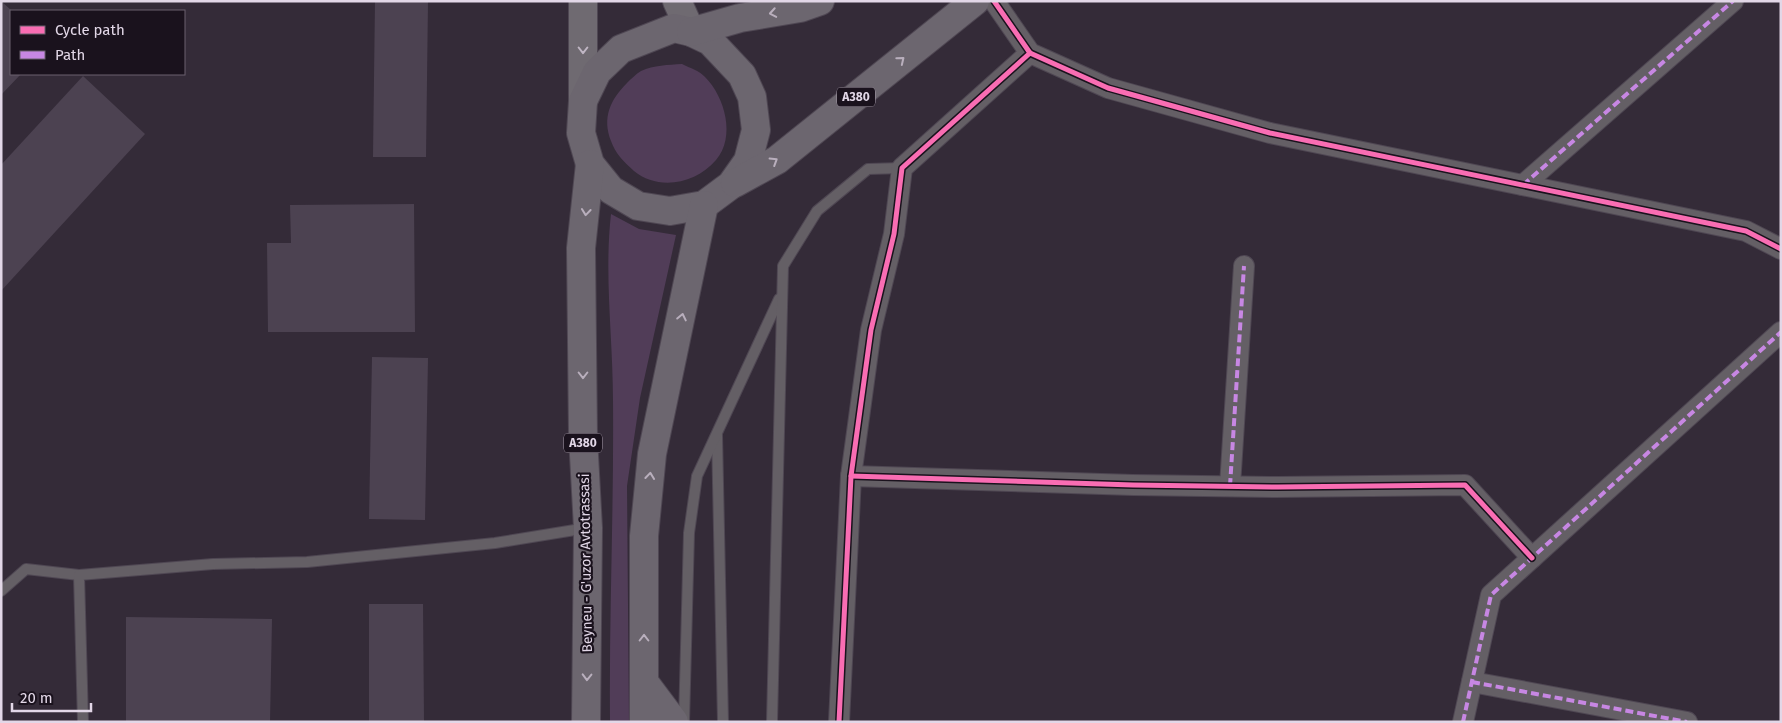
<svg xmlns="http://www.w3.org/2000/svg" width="1782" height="723" font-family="'Fira Sans',sans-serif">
  <rect width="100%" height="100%" fill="#342b38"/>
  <g fill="#513d58">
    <path d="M682,64C690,68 700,71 705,77C725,97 736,137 716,160C696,184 658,191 634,171C624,162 615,153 611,141C602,118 610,100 627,83C631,79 636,74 641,71C654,65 668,65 682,64Z"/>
    <path d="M611,214L639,229L676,235L640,398L627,486L629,722H610C609,614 614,507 613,400C613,338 604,276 611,214Z"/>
  </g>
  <g fill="#4c4251">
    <polygon points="1,1 11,10 11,74 21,74 1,95"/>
    <polygon points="375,1 428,1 426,157 373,157"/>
    <polygon points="83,76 145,134 1,291 1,165"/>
    <polygon points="414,204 415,332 268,332 267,243 291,243 290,205"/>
    <polygon points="372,357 428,358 425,520 369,519"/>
    <polygon points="369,604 423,604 424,722 369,722"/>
    <polygon points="126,617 272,619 270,722 126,722"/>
  </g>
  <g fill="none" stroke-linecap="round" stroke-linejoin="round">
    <defs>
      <g id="lane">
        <polyline points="717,435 723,722"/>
        <polyline points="1,591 26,569 79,575"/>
        <polyline points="83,722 79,575 213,564 307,562 495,543 587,528"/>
        <polyline points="684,722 689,533 697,476 779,299"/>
        <polyline points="772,722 783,266 817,211 868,169 902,168"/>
      </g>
      <g id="street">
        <polyline points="994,1 1030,53 1108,88 1270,133 1746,231 1781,249"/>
        <polyline points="1523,185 1733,1"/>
        <polyline points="851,476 1133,485 1278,487 1465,485 1532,558"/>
        <polyline points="1230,486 1244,266"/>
        <polyline points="1472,682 1687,722"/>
        <polyline points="839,722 851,476 871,330 894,234 902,168 1030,53"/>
        <polyline points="1463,722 1491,595 1781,332"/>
      </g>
      <g id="primary">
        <polyline points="583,1 583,101"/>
        <polyline points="677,1 691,32"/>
      </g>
      <g id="highway">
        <polygon points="674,28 691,32 710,41 742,75 752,97 756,130 748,161 731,185 704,205 670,211 638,206 611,190 590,164 581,133 583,101 597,72 621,49"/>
        <polyline points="691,32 740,18 800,8 820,1"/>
        <polyline points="735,183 777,160 975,1"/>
        <polyline points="644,682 674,722"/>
        <polyline points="586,722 588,528 583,437 581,248 590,164"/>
        <polyline points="644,722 644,536 652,454 704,205"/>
      </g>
    </defs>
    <use href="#lane" stroke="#4f4753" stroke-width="12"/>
    <use href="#street" stroke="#4f4753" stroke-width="22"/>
    <use href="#primary" stroke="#4f4753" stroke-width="30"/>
    <use href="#highway" stroke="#4f4753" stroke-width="30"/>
    <use href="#lane" stroke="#645f65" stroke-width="10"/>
    <use href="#street" stroke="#645f65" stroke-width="20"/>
    <use href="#primary" stroke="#6f6a71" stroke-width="28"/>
    <use href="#highway" stroke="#6c666f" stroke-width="28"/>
    <g stroke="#c787e3" stroke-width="4" stroke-dasharray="8 4" stroke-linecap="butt">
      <polyline points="1523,185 1733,1"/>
      <polyline points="1230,486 1244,266"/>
      <polyline points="1472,682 1687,722"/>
      <polyline points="1463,722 1491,595 1781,332"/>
    </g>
    <defs>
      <g id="cycleway">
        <polyline points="994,1 1030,53 1108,88 1270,133 1746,231 1781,249"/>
        <polyline points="851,476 1133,485 1278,487 1465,485 1532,558"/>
        <polyline points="839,722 851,476 871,330 894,234 902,168 1030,53"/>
      </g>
    </defs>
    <use href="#cycleway" stroke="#1a121d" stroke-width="8"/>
    <use href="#cycleway" stroke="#f96db3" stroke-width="5"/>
  </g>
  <defs><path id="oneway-chevron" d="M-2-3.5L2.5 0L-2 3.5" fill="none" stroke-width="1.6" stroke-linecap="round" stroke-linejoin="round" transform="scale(1.25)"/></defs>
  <g stroke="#b9afbd">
    <use href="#oneway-chevron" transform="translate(773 13) rotate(170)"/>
    <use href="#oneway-chevron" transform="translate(901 60) rotate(-39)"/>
    <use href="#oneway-chevron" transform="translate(774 161) rotate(-32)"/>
    <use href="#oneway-chevron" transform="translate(586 212) rotate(96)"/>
    <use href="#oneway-chevron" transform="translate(682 317) rotate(-78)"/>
    <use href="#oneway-chevron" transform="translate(583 375) rotate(90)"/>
    <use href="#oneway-chevron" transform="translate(650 476) rotate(-84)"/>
    <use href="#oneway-chevron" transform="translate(644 638) rotate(-90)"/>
    <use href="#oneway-chevron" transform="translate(587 677) rotate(91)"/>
  </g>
  <use stroke="#c0b6c4" href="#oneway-chevron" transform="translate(583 50) rotate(90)"/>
  <g text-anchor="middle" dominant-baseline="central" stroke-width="4.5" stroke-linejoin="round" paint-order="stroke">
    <g fill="#1a121d" stroke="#a69caa" stroke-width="1">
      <rect x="837" y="87.5" width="38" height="19" rx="4"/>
      <rect x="564" y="433.5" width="38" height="19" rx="4"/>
    </g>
    <g font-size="12" font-weight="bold" fill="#e2d7e7">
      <text x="856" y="97">A380</text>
      <text x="583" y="443">A380</text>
    </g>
    <g font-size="14" fill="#e2d7e7" stroke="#1a121d">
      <text transform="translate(586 563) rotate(-91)">Beyneu - G'uzor Avtotrassasi</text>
    </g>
  </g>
  <rect width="1782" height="723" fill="none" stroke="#e2d7e7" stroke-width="5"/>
  <rect x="10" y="10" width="175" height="65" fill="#1a121d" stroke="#6a616e"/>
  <rect x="20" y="26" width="25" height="8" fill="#f96db3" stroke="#6a616e"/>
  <text x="55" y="35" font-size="15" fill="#e2d7e7">Cycle path</text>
  <rect x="20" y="51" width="25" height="8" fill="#c787e3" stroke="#6a616e"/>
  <text x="55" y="60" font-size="15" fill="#e2d7e7">Path</text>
  <path d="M12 703v8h79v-8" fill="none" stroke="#e2d7e7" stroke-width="2.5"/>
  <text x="20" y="703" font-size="15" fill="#e2d7e7" stroke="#1a121d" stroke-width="4" paint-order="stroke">20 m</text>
</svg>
